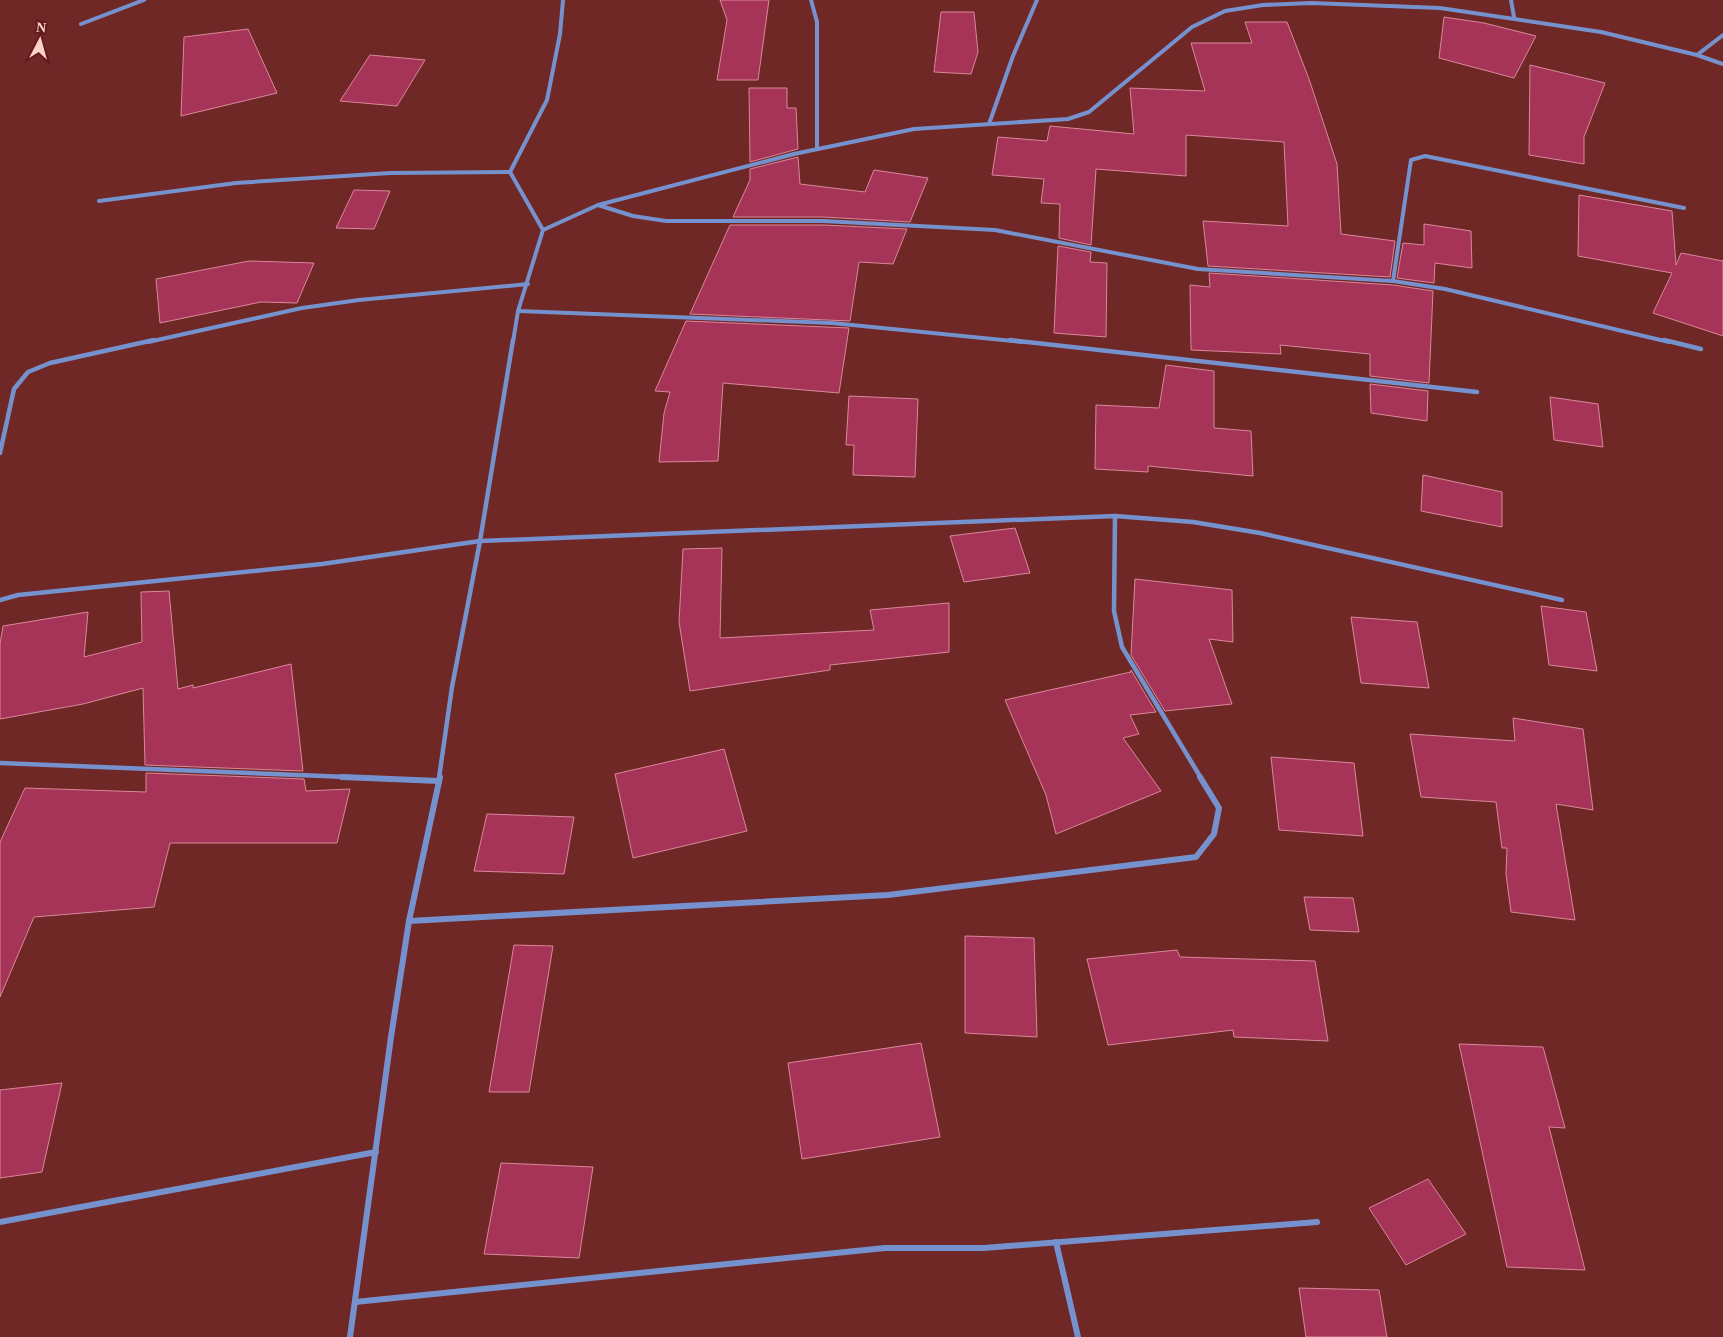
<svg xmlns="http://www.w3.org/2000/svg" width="1723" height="1337" font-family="'Times New Roman',serif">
  <rect width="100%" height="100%" fill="#6f2825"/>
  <g fill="#a63358" stroke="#da889b">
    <polygon points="720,0 769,0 758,80 717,80 727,20"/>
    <polygon points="941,12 974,12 978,52 971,74 934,72"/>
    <polygon points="1444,17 1484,23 1536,36 1514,78 1439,58"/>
    <polygon points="1245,22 1287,22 1309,79 1337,164 1341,234 1395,241 1390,277 1208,266 1203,221 1288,226 1284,142 1186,135 1186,176 1096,169 1091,245 1059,238 1060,204 1041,203 1044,179 992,175 998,137 1047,141 1050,126 1134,134 1130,88 1205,91 1191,43 1252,43"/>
    <polygon points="248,29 277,93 181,116 184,37"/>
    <polygon points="370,55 425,60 397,106 340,101"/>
    <polygon points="1530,65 1605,83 1584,137 1584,164 1529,155"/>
    <polygon points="749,88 787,88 787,108 796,108 798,149 750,162"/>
    <polygon points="798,157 800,184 865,192 874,170 928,178 910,222 823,217 733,217 750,180 750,169"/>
    <polygon points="354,190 390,191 374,229 336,228"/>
    <polygon points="1579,195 1672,211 1676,265 1681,253 1723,261 1723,336 1653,313 1672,273 1578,256"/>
    <polygon points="1424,224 1471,231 1472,268 1435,263 1434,283 1397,278 1403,243 1424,245"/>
    <polygon points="730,225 823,225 907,229 893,264 859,262 850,321 690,314"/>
    <polygon points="1058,246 1091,252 1090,262 1107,263 1106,337 1054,333"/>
    <polygon points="249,261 314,263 297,303 261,302 160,323 156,279"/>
    <polygon points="1209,273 1393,285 1433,291 1429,383 1370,376 1370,354 1280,345 1281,354 1191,350 1190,285 1210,287"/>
    <polygon points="686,321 849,328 839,393 723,383 718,461 659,462 664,413 670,392 655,391"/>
    <polygon points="1166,365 1214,371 1214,428 1251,431 1253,476 1148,466 1148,472 1095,469 1096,405 1159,408"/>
    <polygon points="1370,384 1428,391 1427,421 1371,413"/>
    <polygon points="849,396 918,399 915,477 853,475 854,445 846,445"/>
    <polygon points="1550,397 1598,404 1603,447 1554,440"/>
    <polygon points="1423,475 1502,492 1502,527 1421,511"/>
    <polygon points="1015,528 1030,573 964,582 950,536"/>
    <polygon points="722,548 720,638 874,630 870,610 949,603 949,652 830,665 830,670 690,691 679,622 683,549"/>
    <polygon points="1135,579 1232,590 1233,642 1209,639 1232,704 1165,711 1131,655"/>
    <polygon points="169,591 178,689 193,685 193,688 291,664 303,771 145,765 143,688 83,704 0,719 0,644 3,626 88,612 84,657 142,642 141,592"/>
    <polygon points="1541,606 1586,612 1597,671 1549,665"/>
    <polygon points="1351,617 1417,622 1429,688 1361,683"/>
    <polygon points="1131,670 1156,712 1130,715 1139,734 1123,738 1161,791 1056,834 1046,795 1005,700 1131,672"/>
    <polygon points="1513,718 1583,729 1593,810 1556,804 1575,920 1511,912 1506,874 1507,848 1502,848 1496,802 1421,797 1410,734 1515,741"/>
    <polygon points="724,749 747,831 633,858 615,774"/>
    <polygon points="1271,757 1354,763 1363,836 1279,830"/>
    <polygon points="146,773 304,779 306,791 350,789 337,843 170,843 154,907 34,917 0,997 0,842 25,788 146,792"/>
    <polygon points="487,814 574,817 564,874 474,871"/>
    <polygon points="1304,897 1353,898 1359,932 1310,930"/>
    <polygon points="965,936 1034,938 1037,1037 965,1033"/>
    <polygon points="514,945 553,946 529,1092 489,1092"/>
    <polygon points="1177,950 1180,957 1315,961 1328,1041 1234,1037 1233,1030 1108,1045 1087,959"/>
    <polygon points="921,1043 940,1137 802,1159 788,1063"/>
    <polygon points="1459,1044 1543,1047 1565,1128 1549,1127 1585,1270 1507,1267"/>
    <polygon points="62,1083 42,1172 0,1178 0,1090"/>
    <polygon points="501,1163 593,1167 579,1258 484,1254"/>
    <polygon points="1428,1179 1466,1234 1406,1265 1369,1208"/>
    <polygon points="1299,1288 1379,1290 1387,1337 1306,1337"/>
  </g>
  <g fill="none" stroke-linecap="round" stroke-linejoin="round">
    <g stroke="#7692ce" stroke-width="4">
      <polyline points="811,0 817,22 817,149"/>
      <polyline points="1511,0 1514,17"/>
      <polyline points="81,24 144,0"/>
      <polyline points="1697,55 1723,35"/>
      <polyline points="989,124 1013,56 1037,0"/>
      <polyline points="99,201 236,183 390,173 510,172"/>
      <polyline points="598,205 633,216 666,221 823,221 995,230 1198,269 1393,281 1445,289 1669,342"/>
      <polyline points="543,230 510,172 547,100 560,34 563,0"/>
      <polyline points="1393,281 1411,160 1425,156 1684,208"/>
      <polyline points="518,311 832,323 1022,342"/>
      <polyline points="148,342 302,308 359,300 528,284"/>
      <polyline points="513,342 518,311 543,230 598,205 794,154 914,129 1068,119 1089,112 1192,27 1225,11 1263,5 1311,3 1440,8 1601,32 1697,55 1723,64"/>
    </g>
    <g stroke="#7692ce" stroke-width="4.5">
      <polyline points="1010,340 1477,392"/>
      <polyline points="1664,340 1701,349"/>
      <polyline points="0,453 14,389 28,372 50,363 154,340"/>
      <polyline points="1115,516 1114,611 1122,647 1201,778"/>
      <polyline points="0,600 18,595 322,564 480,541 1115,516 1193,522 1260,533 1562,600"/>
      <polyline points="0,763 373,778"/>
      <polyline points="439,778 452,687 480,541 513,340"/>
    </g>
    <g stroke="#7692ce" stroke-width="6">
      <polyline points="342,777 439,781"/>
      <polyline points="409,921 888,895 1196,857 1214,834 1219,808 1200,777"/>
      <polyline points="0,1222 376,1152"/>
      <polyline points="1056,1242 1078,1337"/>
      <polyline points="355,1302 885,1248 984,1248 1317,1222"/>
      <polyline points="350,1337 391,1037 409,921 440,777"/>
    </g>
  </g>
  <g transform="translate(40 40) rotate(6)" stroke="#631c1b" stroke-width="4" paint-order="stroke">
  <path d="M0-4L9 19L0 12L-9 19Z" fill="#fed1cc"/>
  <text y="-8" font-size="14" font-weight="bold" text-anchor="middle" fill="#fed1cc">N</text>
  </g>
</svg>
